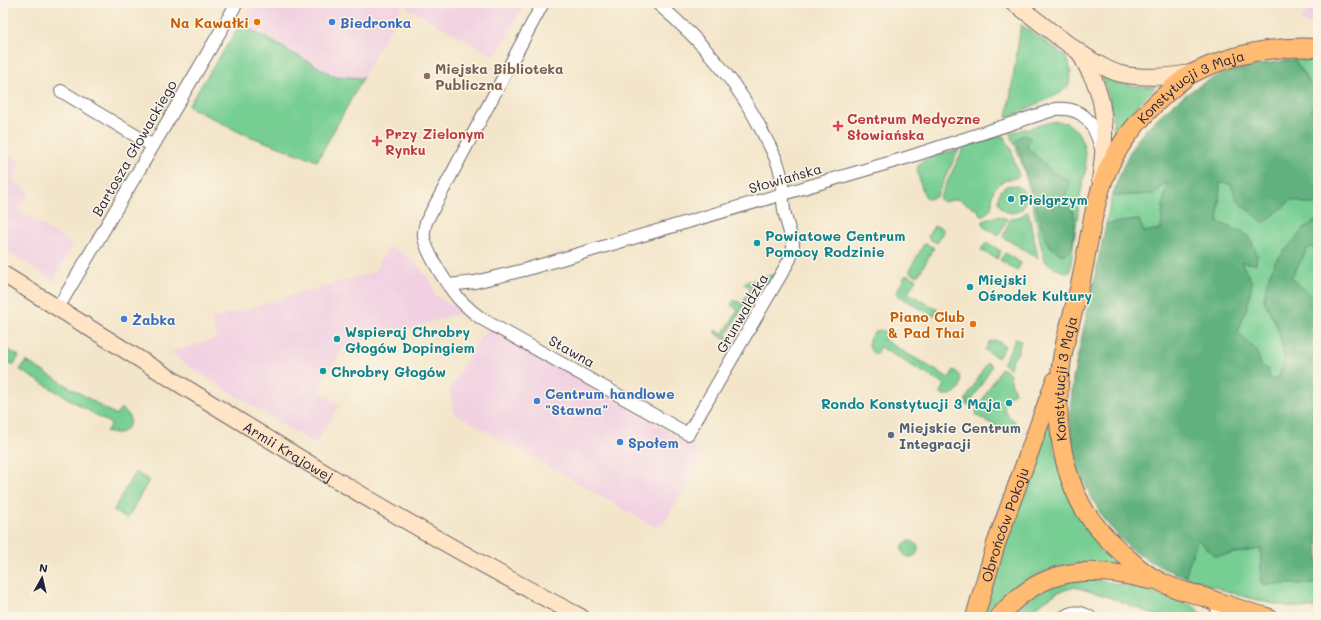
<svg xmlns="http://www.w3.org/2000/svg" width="1321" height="620" font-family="Mali,sans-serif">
  <rect width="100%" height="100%" fill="#fcf5e5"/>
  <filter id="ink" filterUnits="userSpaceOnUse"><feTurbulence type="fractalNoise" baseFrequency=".025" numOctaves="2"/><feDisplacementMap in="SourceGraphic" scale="8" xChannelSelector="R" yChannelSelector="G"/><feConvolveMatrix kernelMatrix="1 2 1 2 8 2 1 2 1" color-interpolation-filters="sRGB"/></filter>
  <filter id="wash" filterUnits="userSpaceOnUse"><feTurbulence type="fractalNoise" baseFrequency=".012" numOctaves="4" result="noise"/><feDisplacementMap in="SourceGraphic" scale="16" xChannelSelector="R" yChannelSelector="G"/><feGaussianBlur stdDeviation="0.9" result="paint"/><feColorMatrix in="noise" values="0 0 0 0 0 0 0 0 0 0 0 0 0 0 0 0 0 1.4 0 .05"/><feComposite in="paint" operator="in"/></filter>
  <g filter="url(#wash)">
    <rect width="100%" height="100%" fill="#f3e5c9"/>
    <g fill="#f1d0e2">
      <polygon points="253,3 525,3 495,57 403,5 363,78 334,76 241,24"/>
      <polygon points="1311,3 1318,3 1318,26 1300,22"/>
      <polygon points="3,152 22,163 12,180 30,191 18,210 66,240 72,247 53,281 3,249"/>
      <polygon points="388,247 404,254 416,263 432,284 436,296 464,312 342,349 318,390 340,404 315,444 187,365 171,352 217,338 211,319 374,272"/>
      <polygon points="491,328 700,450 703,456 703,459 663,524 658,527 655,527 453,412 450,389 481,336"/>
    </g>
    <g fill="#76ce93" stroke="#4c7867">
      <polygon points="241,24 334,76 363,78 317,161 241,133 188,106"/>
      <polygon points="1021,25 1064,55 1069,63 1071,72 1069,85 1061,93 1007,118"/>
      <polygon points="1294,59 1318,61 1318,116 1311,114 1317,95"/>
      <path d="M1103,75C1120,84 1136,88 1155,86L1154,89L1137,105L1117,134L1114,133C1113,110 1110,98 1102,77Z"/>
      <path d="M1055,121L1067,123L1077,131L1083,143L1085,152L1086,169L1080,196L1070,272C1060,273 1053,266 1044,261C1036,218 1028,173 1010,133Z"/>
      <path d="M1003,135L1011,149L1019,176C1012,180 1004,179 998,185C985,197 1001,208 981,216L978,210L958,199L943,202L939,199L964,147Z"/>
      <path d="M959,149L936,197L928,199C923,195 922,188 920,182C919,177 916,171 918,166C922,157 950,152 959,149Z"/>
      <polygon points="1169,181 1164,198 1161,229 1144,232 1138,220 1106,224 1112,196 1154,194"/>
      <polygon points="1220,183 1231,184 1237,201 1291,200 1314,205 1318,202 1318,219 1304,229 1275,262 1267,283 1264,300 1277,325 1285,358 1279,377 1271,380 1268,370 1260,364 1257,351 1238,332 1249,300 1241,262 1256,264 1257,254 1249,236 1218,222"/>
      <circle cx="1012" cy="199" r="14"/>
      <polygon points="1028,211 1038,258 1003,237 1010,219 1021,216"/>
      <polygon points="997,216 1007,219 999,235 984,227 983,221"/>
      <polygon points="934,226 939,227 944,230 937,243 929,239 928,236"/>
      <polygon points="988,243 1001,251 997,259 981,250 984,245"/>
      <polygon points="924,244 927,244 934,248 918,276 910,272 910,269"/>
      <polygon points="1318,246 1318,260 1316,263 1318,264 1318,302 1291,278 1308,248"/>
      <polygon points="1005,253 1021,263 1017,271 1000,260"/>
      <polygon points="776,274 769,285 759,280 726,336 733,341 732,343 715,333 715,330 723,334 738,310 731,305 734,300 742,304 751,288 743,283"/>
      <polygon points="908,275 916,279 908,293 938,310 934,316 897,295 897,291 905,276"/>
      <path d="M879,330L889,332L884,340L949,378L954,370C969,380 958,400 940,394L945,385L880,347L875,355C865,346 867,336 879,330Z"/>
      <polygon points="1016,338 1021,341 1018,352 1012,361 1010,368 1003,364"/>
      <polygon points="995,340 1005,346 998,358 985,350 990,341 994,342"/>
      <polygon points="3,347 19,356 13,366 3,360"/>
      <path d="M26,361L116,415L121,408L129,415C133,431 119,436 106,432L111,424L20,370Z"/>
      <polygon points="987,363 992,366 969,405 967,405 966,399"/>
      <path d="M1001,368L1010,373V378L1015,393C1000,401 1001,412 1015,421L1011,434L977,416L976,411Z"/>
      <polygon points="1047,425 1051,426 1054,450 1127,568 1097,562 1060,566 1033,577 996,608 989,617 982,617 996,569"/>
      <polygon points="135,472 149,480 127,519 113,511"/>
      <path d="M1197,539L1216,556L1261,549V584H1318V608C1272,609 1228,591 1185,577Z"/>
      <circle cx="910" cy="549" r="8"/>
      <path d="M1085,579C1123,582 1157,594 1193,606L1200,612L1202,617H1160L1112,598L1075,587L1058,592L1021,617H1008L1039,591L1063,581Z"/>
    </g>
    <g fill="#60b17d" stroke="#416a5c">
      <path d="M1294,59L1317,95L1311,113L1318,116V202L1314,205L1291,200L1264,223L1237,201L1231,184L1220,183L1218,222L1249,236L1257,254L1256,264L1241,262L1252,282L1249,300L1238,332L1257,351L1260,364L1268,370L1271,380L1279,377L1285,358L1277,325L1264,300L1267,282L1275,262L1304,229L1318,219V246L1308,248L1291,278L1318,302V584H1261V549L1216,556L1197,539L1185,577L1162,568L1131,550L1104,520L1079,474L1071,447L1070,413L1073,378L1106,224L1139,220L1144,232L1161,229L1164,198L1168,182L1154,194L1112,196C1118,181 1123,163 1132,148C1149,120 1194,84 1225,73C1248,66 1271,63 1294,59Z"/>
      <path d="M1022,135L1030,137L1027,147L1055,174L1069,180L1071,183L1064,198C1077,209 1075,224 1073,240C1072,244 1073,249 1069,252C1067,254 1063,254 1060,254L1049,245L1045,239L1035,201L1016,140Z"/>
    </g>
  </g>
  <g filter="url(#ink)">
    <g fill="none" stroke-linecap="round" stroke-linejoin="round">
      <defs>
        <g id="street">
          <path d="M543,3L426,222C425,227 423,232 424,237C426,253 451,292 463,303C469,309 475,314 482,319L688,434L790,259L793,248V243C790,232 786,221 784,210C782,197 783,184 780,171C777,159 771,148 765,137C739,83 703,42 657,3"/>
          <polyline points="61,91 153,146"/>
          <path d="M449,285L475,282L524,270L909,157L1056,109C1085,107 1094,124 1101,148"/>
          <polyline points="58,308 237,3"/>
          <path d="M1064,617C1073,610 1081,612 1090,617"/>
          <polyline points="1215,617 1221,603"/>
        </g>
        <g id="secondary">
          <path d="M1014,3C1040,22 1065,44 1093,61C1102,66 1111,72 1121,74C1145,79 1168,77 1191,73"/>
          <path d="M1080,53C1084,62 1089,71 1094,80C1108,112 1105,146 1100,180"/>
          <path id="s1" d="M3,274C193,392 382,514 581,617"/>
        </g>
        <g id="primary">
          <path id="s2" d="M975,617L996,544L1055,381"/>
          <path d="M999,617C1041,566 1090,565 1150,580"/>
          <path id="s3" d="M1267,617C1246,612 1225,604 1204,597C1190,593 1174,589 1161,582C1146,575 1133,563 1121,552C1108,540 1095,527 1085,511C1060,469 1054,414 1061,366C1064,339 1074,312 1080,285C1088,249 1092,211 1105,176C1118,143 1141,116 1167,93C1175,86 1183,78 1193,73C1231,54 1276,45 1318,48"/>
        </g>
      </defs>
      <use href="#street" stroke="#6b666d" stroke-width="14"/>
      <use href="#secondary" stroke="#6b666d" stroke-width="18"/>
      <use href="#primary" stroke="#6b666d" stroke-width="20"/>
      <use href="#street" stroke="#fff" stroke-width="12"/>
      <use href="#secondary" stroke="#ffe4c6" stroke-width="16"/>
      <use href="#primary" stroke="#febb71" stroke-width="18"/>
    </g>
  </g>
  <g fill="#e8710a" stroke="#fcf5e5" stroke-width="1.5">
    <circle cx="257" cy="22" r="4"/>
    <circle cx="973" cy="324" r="4"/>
  </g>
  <g fill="#3f7fe0" stroke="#fcf5e5" stroke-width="1.5">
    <circle cx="332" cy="22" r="4"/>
    <circle cx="124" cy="319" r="4"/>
    <circle cx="537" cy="401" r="4"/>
    <circle cx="620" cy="442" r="4"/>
  </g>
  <circle fill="#8d6e63" stroke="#fcf5e5" stroke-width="1.5" cx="427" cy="76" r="4"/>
  <g fill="#e0444e" stroke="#fcf5e5" stroke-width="1.5">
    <path d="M836 120h4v4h4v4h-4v4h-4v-4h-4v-4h4z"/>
    <path d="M375 135h4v4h4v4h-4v4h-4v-4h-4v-4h4z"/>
  </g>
  <g fill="#0f9aa8" stroke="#fcf5e5" stroke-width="1.5">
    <circle cx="1011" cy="199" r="4"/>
    <circle cx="757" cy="243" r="4"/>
    <circle cx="970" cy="287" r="4"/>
    <circle cx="337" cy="339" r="4"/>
    <circle cx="323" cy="371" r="4"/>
    <circle cx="1009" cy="403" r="4"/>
  </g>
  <circle fill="#5c6f8a" stroke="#fcf5e5" stroke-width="1.5" cx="891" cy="435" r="4"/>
  <g text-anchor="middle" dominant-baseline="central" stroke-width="3" stroke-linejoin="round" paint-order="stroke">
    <g font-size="14" font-weight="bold" fill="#c56008" stroke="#fcf5e5" text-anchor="end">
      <text x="249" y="22">Na Kawałki</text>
      <text x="965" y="316">Piano Club<tspan x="965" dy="16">&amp; Pad Thai</tspan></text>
    </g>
    <g font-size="14" font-weight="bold" fill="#366cbe" stroke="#fcf5e5" text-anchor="start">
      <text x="340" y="22">Biedronka</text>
      <text x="132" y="319">Żabka</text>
      <text x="545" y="393">Centrum handlowe<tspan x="545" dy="16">"Stawna"</tspan></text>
      <text x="628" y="442">Społem</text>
    </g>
    <g font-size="14" font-weight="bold" fill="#785e54" stroke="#fcf5e5" text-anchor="start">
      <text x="435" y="68">Miejska Biblioteka<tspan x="435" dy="16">Publiczna</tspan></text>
    </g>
    <g font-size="14" fill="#22223b" stroke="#fcf5e5">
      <text stroke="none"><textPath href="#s3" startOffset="690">Konstytucji 3 Maja</textPath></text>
      <text transform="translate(134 148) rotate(-60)">Bartosza Głowackiego</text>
      <text transform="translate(785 178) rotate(-16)">Słowiańska</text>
      <text transform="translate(742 313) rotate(-60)">Grunwaldzka</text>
      <text transform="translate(572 351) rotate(29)">Stawna</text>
      <text stroke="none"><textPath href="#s3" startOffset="354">Konstytucji 3 Maja</textPath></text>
      <text stroke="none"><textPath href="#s1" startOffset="336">Armii Krajowej</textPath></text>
      <text stroke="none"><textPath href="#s2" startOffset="97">Obrońców Pokoju</textPath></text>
    </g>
    <g font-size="14" font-weight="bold" fill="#be3a42" stroke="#fcf5e5" text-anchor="start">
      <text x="847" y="118">Centrum Medyczne<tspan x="847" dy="16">Słowiańska</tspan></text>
      <text x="385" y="133">Przy Zielonym<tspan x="385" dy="16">Rynku</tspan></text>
    </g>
    <g font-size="14" font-weight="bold" fill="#0d838f" stroke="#fcf5e5" text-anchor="start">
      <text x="1019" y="199">Pielgrzym</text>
      <text x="765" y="235">Powiatowe Centrum<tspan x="765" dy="16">Pomocy Rodzinie</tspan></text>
      <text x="978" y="279">Miejski<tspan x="978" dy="16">Ośrodek Kultury</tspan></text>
      <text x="345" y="331">Wspieraj Chrobry<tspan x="345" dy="16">Głogów Dopingiem</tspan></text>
      <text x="331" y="371">Chrobry Głogów</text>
      <text x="1001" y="403" text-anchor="end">Rondo Konstytucji 3 Maja</text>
    </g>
    <g font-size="14" font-weight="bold" fill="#4e5e75" stroke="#fcf5e5" text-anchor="start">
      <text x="899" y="427">Miejskie Centrum<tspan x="899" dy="16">Integracji</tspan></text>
    </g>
  </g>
  <rect width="1321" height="620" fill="none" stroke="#fcf5e5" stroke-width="16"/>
  <g transform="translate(42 578) rotate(8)" stroke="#fcf5e5" stroke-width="3" paint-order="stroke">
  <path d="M0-3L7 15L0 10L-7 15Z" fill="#22223b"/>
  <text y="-6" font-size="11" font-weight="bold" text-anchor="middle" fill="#22223b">N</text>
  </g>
</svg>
